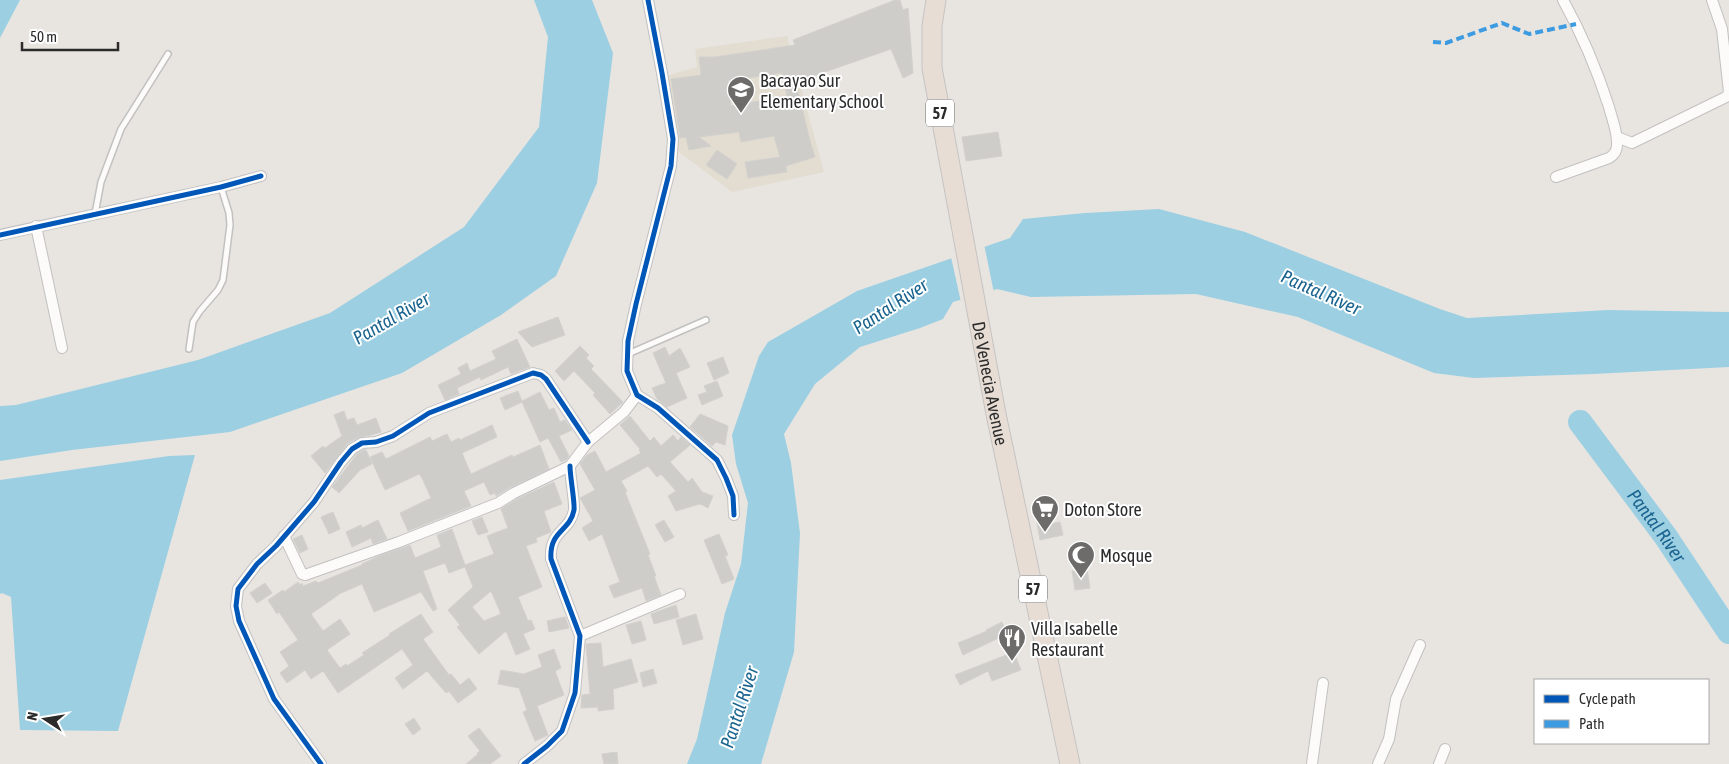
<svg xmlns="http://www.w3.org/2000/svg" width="1729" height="764" font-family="'Asap Condensed',sans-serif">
  <rect width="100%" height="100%" fill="#e8e5e1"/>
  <polygon fill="#e2ddd0" points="787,36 824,172 732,192 679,152 666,76 697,67 695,49"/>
  <g fill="#9ccfe2">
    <polygon points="0,0 20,0 0,38"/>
    <polygon points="534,0 592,0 613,53 597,183 556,276 501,315 402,373 230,432 72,450 0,461 0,406 16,405 198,360 330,313 464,227 539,127 548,37"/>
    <polygon points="1159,209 1245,232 1440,309 1467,318 1608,310 1729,312 1729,367 1594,374 1474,378 1434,373 1298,317 1196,294 1031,297 997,289 953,302 943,319 920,328 860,347 815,384 784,434 791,463 800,533 794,652 761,764 687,764 697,739 725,613 741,564 748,503 736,464 732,435 759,356 768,342 857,291 1010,238 1023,219 1085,213"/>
    <polygon points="195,455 118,731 20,730 11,597 2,593 0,594 0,480 169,456"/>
  </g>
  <polygon fill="#e8e5e1" points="984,244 994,293 961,302 951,257"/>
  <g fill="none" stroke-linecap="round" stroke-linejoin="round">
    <path stroke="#9ccfe2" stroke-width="24" id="s1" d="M1580,422L1666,537L1729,632"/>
  </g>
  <g fill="#cfcdca" stroke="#d3d1cd" fill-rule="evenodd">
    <path d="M895,0H900L903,10L908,8L913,73L903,78L891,49L796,82L810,141L815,157L786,166L787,172L748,178L745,162L780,157L774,136L741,142L739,132L699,137L711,146L689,150L686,137L680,138L671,79L701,75L699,57H715L795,45L793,40ZM782,73L787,96L731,106L728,81Z"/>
    <polygon points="998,132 1002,156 966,161 962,137"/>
    <polygon points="717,150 737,164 727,179 706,165"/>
    <polygon points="558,317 565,335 532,347 518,332"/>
    <polygon points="517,339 530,367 511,374 508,367 481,380 480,377 457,388 459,394 445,400 438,385 461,374 458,368 467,363 470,371 496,359 492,351"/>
    <polygon points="580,346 589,355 586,358 594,366 591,369 623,402 610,414 593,395 595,393 574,371 564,381 555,371"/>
    <polygon points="665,347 669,356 680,348 690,367 676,373 687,398 667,407 657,399 652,388 666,383 653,353"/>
    <polygon points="723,357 729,373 714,380 707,363"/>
    <polygon points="717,381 723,396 702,405 698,395 707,392 704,386"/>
    <polygon points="518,391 522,401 540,392 549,410 554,408 560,422 565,420 572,430 559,436 569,456 567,459 561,462 548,438 540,442 522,402 505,410 500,398"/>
    <polygon points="344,411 347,420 354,418 357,425 376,418 381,432 371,435 359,437 348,443 325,473 311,456 323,446 325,448 342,436 334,415"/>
    <polygon points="700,414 728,426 725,445 716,442 712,446 690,427"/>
    <polygon points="630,416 650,441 654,437 661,446 673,435 678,441 681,437 690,445 670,462 688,482 692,478 702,492 713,496 708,508 700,504 676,511 668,496 676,491 661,474 657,477 648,466 621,481 627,491 625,492 650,554 648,555 656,576 654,576 661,595 646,601 642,588 614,598 609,586 620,582 602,534 589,541 582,528 593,521 580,498 595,490 580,464 587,455 595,451 606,472 641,453 639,450 640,449 620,425"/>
    <polygon points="492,425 497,437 462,453 471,474 512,455 513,457 540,445 549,469 511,487 496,496 495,493 490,495 484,482 464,491 471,506 408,531 400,513 431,498 422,478 419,474 385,490 370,457 382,452 386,459 430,437 432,441 447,434 451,442 459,438 460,440"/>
    <polygon points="364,450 366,450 372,464 360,470 339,493 332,487 357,454"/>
    <path d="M554,482L562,504L544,511L551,532L536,538L537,542L526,546L542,587L518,597L528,621L531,620L535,629L523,634L530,649L516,655L506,631L479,654L457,627L460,625L448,610L473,587L465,567L449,573L445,563L423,571L437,609L433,611L421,592L374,612L362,584L341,593L311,614L323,631L340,619L350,634L327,650L340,668L346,664L347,666L364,655L362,653L390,635L389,634L421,614L433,632L423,639L449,675L451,674L460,685L469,678L477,689L458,703L449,691L446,693L427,671L403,689L395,678L413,665L402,649L338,693L323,671L311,679L305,670L287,683L280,673L289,666L280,652L298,640L279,612L277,614L268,600L283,590L284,592L298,582L300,585L302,583L303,586L316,581L318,583L362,565V564L379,556L410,545L415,558L441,547L437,535L452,529L465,565L494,554L487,536L508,528L501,509L517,499ZM491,591L501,614L484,621L472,607Z"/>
    <polygon points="1047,500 1049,524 1060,522 1063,535 1040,540 1033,501"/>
    <polygon points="333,512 340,529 329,534 321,517"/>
    <polygon points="482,517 488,532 478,535 472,521"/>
    <polygon points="378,520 387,539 373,544 371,538 352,547 346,532 361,525 362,528"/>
    <polygon points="664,520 674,537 665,542 655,525"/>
    <polygon points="719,534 728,555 725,556 734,579 722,584 704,540"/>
    <polygon points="302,535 308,549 300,553 293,539"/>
    <polygon points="1087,568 1090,588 1075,590 1072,571"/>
    <polygon points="265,583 272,593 257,603 250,593"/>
    <polygon points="676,605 679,617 654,624 651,614"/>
    <polygon points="696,614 703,639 683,645 676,620"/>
    <polygon points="565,617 569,628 549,632 547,621"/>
    <polygon points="641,621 646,640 632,644 626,625"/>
    <polygon points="1002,622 1007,634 963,655 958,643 987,631 986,630"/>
    <polygon points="601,643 603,667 631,659 638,682 613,689 614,709 598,711 598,707 581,708 582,695 590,694 586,644"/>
    <polygon points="554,649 561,668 555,671 564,695 537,706 548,735 535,741 523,712 527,710 519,688 498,684 501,670 524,674 542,667 538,655"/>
    <polygon points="1014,652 1021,670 992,681 988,671 960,685 955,675"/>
    <polygon points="653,669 657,683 643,687 640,673"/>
    <polygon points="414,718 421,729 413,735 405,724"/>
    <polygon points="479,728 501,756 490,764 466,764 478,754 477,753 480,751 468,736"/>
    <polygon points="617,752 618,764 604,764 602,754"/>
  </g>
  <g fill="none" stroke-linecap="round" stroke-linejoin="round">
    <defs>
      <g id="lane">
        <polyline points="95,214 101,182 121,129 168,54"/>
        <polyline points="189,349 193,322 200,311 218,290 223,280 230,225 229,213 221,187"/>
        <polyline points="628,354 706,320"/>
      </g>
      <g id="street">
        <polyline points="648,0 662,73 673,139 671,166 636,304 628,341 627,371 637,395 658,408 717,460 726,478 733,496 734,515"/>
        <polyline points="1712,0 1722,29 1729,92"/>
        <polyline points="1617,137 1632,143 1726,97 1729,93"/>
        <path d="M1556,177L1609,158C1614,155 1617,151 1617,145C1618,133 1612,119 1609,107C1597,70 1582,34 1563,0"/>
        <polyline points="36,226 62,348"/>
        <polyline points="0,235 221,187 261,176"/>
        <polyline points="284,536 302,574 305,575 399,542 498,503 514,493 570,466 588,442 624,412 637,395"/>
        <polyline points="580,636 680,594"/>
        <polyline points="321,764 274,699 239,621 236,606 238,589 257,564 276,546 314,502 341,462 352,449 362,443 376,442 393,436 429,413 533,373 541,375 546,379 588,442"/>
        <path d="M524,764L547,746L562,731L575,693L580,636L551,559C549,530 570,532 574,510C575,502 570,477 570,466"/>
        <polyline points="1312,764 1323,683"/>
        <polyline points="1378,764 1389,739 1396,699 1420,645"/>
        <polyline points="1439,764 1445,749"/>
      </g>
      <g id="highway">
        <path id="s2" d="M936,0L932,26V68L996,414L1070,764"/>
      </g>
    </defs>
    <use href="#lane" stroke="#c2c1c1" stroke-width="8"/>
    <use href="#street" stroke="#c2c1c1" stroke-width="12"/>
    <use href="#highway" stroke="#c5c3c2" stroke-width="21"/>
    <use href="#lane" stroke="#fcfbfa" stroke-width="5"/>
    <use href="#street" stroke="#fcfbfa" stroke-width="10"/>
    <use href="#highway" stroke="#e7ddd5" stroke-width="19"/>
    <polyline stroke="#3d9ce1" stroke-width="4" stroke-dasharray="8 4" stroke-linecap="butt" points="1433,42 1446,43 1502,23 1529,34 1576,24"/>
    <defs>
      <g id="cycleway">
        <polyline points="648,0 662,73 673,139 671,166 636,304 628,341 627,371 637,395 658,408 717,460 726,478 733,496 734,515"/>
        <polyline points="0,235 221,187 261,176"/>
        <polyline points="321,764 274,699 239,621 236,606 238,589 257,564 276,546 314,502 341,462 352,449 362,443 376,442 393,436 429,413 533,373 541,375 546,379 588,442"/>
        <path d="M524,764L547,746L562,731L575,693L580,636L551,559C549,530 570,532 574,510C575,502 570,477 570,466"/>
      </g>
    </defs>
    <use href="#cycleway" stroke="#fff" stroke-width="8"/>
    <use href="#cycleway" stroke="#0057b8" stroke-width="5"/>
  </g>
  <defs>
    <symbol id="school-pin" viewBox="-11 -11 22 30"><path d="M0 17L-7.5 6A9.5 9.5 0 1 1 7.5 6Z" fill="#6d6c6b" stroke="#fff"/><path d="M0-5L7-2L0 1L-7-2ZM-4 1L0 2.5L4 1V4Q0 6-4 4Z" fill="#fff"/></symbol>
    <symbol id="supermarket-pin" viewBox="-11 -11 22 30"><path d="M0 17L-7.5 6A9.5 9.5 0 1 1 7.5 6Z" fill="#6d6c6b" stroke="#fff"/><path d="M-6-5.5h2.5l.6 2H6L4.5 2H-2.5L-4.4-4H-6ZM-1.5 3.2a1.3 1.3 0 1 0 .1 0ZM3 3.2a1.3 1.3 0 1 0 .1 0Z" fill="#fff"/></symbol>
    <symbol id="mosque-pin" viewBox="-11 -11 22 30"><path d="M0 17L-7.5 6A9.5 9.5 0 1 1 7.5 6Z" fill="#6d6c6b" stroke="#fff"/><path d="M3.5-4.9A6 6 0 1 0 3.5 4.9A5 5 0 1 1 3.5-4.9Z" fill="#fff"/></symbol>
    <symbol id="restaurant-pin" viewBox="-11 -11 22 30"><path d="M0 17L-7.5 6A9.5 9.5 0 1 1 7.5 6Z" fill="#6d6c6b" stroke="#fff"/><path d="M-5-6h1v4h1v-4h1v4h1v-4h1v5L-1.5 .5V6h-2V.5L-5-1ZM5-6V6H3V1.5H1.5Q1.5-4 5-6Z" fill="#fff"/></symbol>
  </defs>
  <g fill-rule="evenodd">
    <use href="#school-pin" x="725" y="74" width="32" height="43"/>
    <use href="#supermarket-pin" x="1029" y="493" width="32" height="43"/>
    <use href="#mosque-pin" x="1065" y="539" width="32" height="43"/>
    <use href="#restaurant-pin" x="996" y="622" width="32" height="43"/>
  </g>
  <g text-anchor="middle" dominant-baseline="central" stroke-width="4" stroke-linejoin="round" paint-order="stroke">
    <g fill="#fff" stroke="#6b6b6b" stroke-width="1">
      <rect x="926" y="99.5" width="28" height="27" rx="4"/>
      <rect x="1019" y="575.5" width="28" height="27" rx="4"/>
    </g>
    <g font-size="16" font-weight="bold" fill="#2b2b2b">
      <text x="940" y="113">57</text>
      <text x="1033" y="589">57</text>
    </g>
    <g font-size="18" fill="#2b2b2b" stroke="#fff" text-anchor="start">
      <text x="760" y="80">Bacayao Sur<tspan x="760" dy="21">Elementary School</tspan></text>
      <text x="1064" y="509">Doton Store</text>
      <text x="1100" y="555">Mosque</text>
      <text x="1031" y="628">Villa Isabelle<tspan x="1031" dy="21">Restaurant</tspan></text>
    </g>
    <g font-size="18" fill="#2b2b2b" stroke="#fff">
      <text stroke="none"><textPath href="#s2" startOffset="389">De Venecia Avenue</textPath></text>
    </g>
    <g font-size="19" font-style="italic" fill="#1a648f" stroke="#fff">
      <text transform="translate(1321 292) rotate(24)">Pantal River</text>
      <text transform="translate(890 306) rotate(-33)">Pantal River</text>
      <text transform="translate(391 318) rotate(-30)">Pantal River</text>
      <text stroke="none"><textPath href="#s1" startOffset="129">Pantal River</textPath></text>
      <text transform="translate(739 707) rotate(-72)">Pantal River</text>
    </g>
  </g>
  <rect x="1534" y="679" width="175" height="65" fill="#ffffff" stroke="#aaaaaa"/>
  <rect x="1544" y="695" width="25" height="8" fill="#0057b8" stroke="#aaaaaa"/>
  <text x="1579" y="704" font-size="15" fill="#2b2b2b">Cycle path</text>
  <rect x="1544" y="720" width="25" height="8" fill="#3d9ce1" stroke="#aaaaaa"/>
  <text x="1579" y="729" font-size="15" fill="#2b2b2b">Path</text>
  <g transform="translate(45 719) rotate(282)" stroke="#ffffff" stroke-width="4" paint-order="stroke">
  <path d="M0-4L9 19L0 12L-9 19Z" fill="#2b2b2b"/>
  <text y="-8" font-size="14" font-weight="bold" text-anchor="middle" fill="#2b2b2b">N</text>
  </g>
  <path d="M22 42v8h96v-8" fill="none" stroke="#2b2b2b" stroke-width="2.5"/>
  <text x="30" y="42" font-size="15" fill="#2b2b2b" stroke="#ffffff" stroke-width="4" paint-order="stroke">50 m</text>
</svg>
